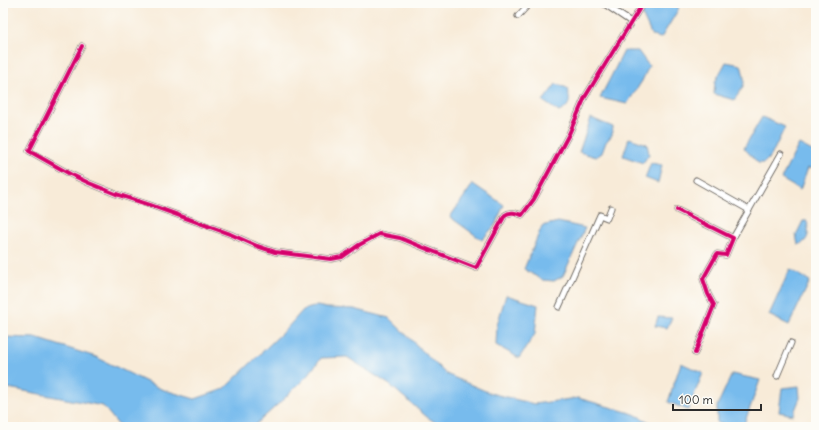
<svg xmlns="http://www.w3.org/2000/svg" width="819" height="430" font-family="Delius,sans-serif">
  <rect width="100%" height="100%" fill="#fdfcf7"/>
  <filter id="ink" filterUnits="userSpaceOnUse"><feTurbulence type="fractalNoise" baseFrequency=".025" numOctaves="2"/><feDisplacementMap in="SourceGraphic" scale="8" xChannelSelector="R" yChannelSelector="G"/><feConvolveMatrix kernelMatrix="1 2 1 2 8 2 1 2 1" color-interpolation-filters="sRGB"/></filter>
  <filter id="wash" filterUnits="userSpaceOnUse"><feTurbulence type="fractalNoise" baseFrequency=".012" numOctaves="4" result="noise"/><feDisplacementMap in="SourceGraphic" scale="16" xChannelSelector="R" yChannelSelector="G"/><feGaussianBlur stdDeviation="0.9" result="paint"/><feColorMatrix in="noise" values="0 0 0 0 0 0 0 0 0 0 0 0 0 0 0 0 0 1.4 0 .05"/><feComposite in="paint" operator="in"/></filter>
  <g filter="url(#wash)">
    <rect width="100%" height="100%" fill="#f8ebd8"/>
    <g fill="#77bbed" stroke="#51738c">
      <polygon points="648,3 679,3 678,10 661,38 652,36 641,12"/>
      <polygon points="624,51 638,51 649,66 642,81 627,104 600,98"/>
      <path d="M726,62L741,65C746,83 746,84 734,100L714,94L715,82Z"/>
      <path d="M556,84L567,88C570,101 572,105 559,112L543,101Z"/>
      <polygon points="762,117 785,127 771,156 764,163 758,163 744,148"/>
      <polygon points="591,118 613,127 612,135 606,142 602,153 596,157 579,152"/>
      <polygon points="629,138 647,144 649,154 643,163 623,156"/>
      <polygon points="799,144 816,153 816,169 808,168 800,190 781,179"/>
      <polygon points="651,163 662,165 658,183 645,178"/>
      <polygon points="473,184 504,205 495,225 482,240 450,217"/>
      <path d="M803,221H807C809,232 810,241 798,245L796,235Z"/>
      <polygon points="558,222 585,228 563,276 554,281 542,280 524,269 542,226"/>
      <polygon points="790,269 810,281 789,325 769,315"/>
      <polygon points="506,295 538,305 535,334 519,358 496,345 497,325"/>
      <polygon points="317,306 326,308 354,309 389,318 446,374 490,393 534,404 578,398 634,414 655,425 656,427 446,427 441,426 427,417 390,385 347,357 321,358 308,375 287,396 253,427 120,427 103,406 3,387 3,337 36,338 96,357 161,389 195,399 224,389 287,328 303,310"/>
      <polygon points="658,317 672,318 667,328 655,326"/>
      <polygon points="681,363 703,373 688,410 668,402"/>
      <polygon points="732,374 760,380 743,427 734,427 717,423 717,406"/>
      <polygon points="799,386 800,398 793,415 779,412 782,388"/>
    </g>
  </g>
  <g filter="url(#ink)">
    <g fill="none" stroke-linecap="round" stroke-linejoin="round">
      <defs>
        <g id="minor">
          <polyline points="603,3 631,22"/>
          <polyline points="518,16 530,3"/>
          <path d="M82,46L29,151L70,174L89,183L116,194L150,205L230,234L257,246L275,252L331,259L342,257L359,245L379,234L400,238L427,249L476,268L505,215C510,211 516,213 522,215L534,199L569,134L585,97L643,3"/>
          <polyline points="696,180 749,210"/>
          <polyline points="677,210 733,238 726,255 717,254 703,279 708,294 714,305 695,353"/>
          <polyline points="733,238 781,154"/>
          <polyline points="559,307 600,215 607,218 611,208"/>
          <polyline points="777,376 791,343"/>
        </g>
      </defs>
      <use href="#minor" stroke="#736e68" stroke-width="7"/>
      <use href="#minor" stroke="#fff" stroke-width="5"/>
      <defs>
        <g id="cycleway">
          <path d="M82,46L29,151L70,174L89,183L116,194L150,205L230,234L257,246L275,252L331,259L342,257L359,245L379,234L400,238L427,249L476,268L505,215C510,211 516,213 522,215L534,199L569,134L585,97L643,3"/>
          <polyline points="677,210 733,238 726,255 717,254 703,279 708,294 714,305 695,353"/>
        </g>
      </defs>
      <use href="#cycleway" stroke="#fdfcf7" stroke-width="6"/>
      <use href="#cycleway" stroke="#d6006c" stroke-width="4"/>
    </g>
  </g>
  <rect width="819" height="430" fill="none" stroke="#fdfcf7" stroke-width="16"/>
  <path d="M673 404v6h88v-6" fill="none" stroke="#2b2b2b" stroke-width="2"/>
  <text x="679" y="404" font-size="12" fill="#2b2b2b" stroke="#fdfcf7" stroke-width="3" paint-order="stroke">100 m</text>
</svg>
